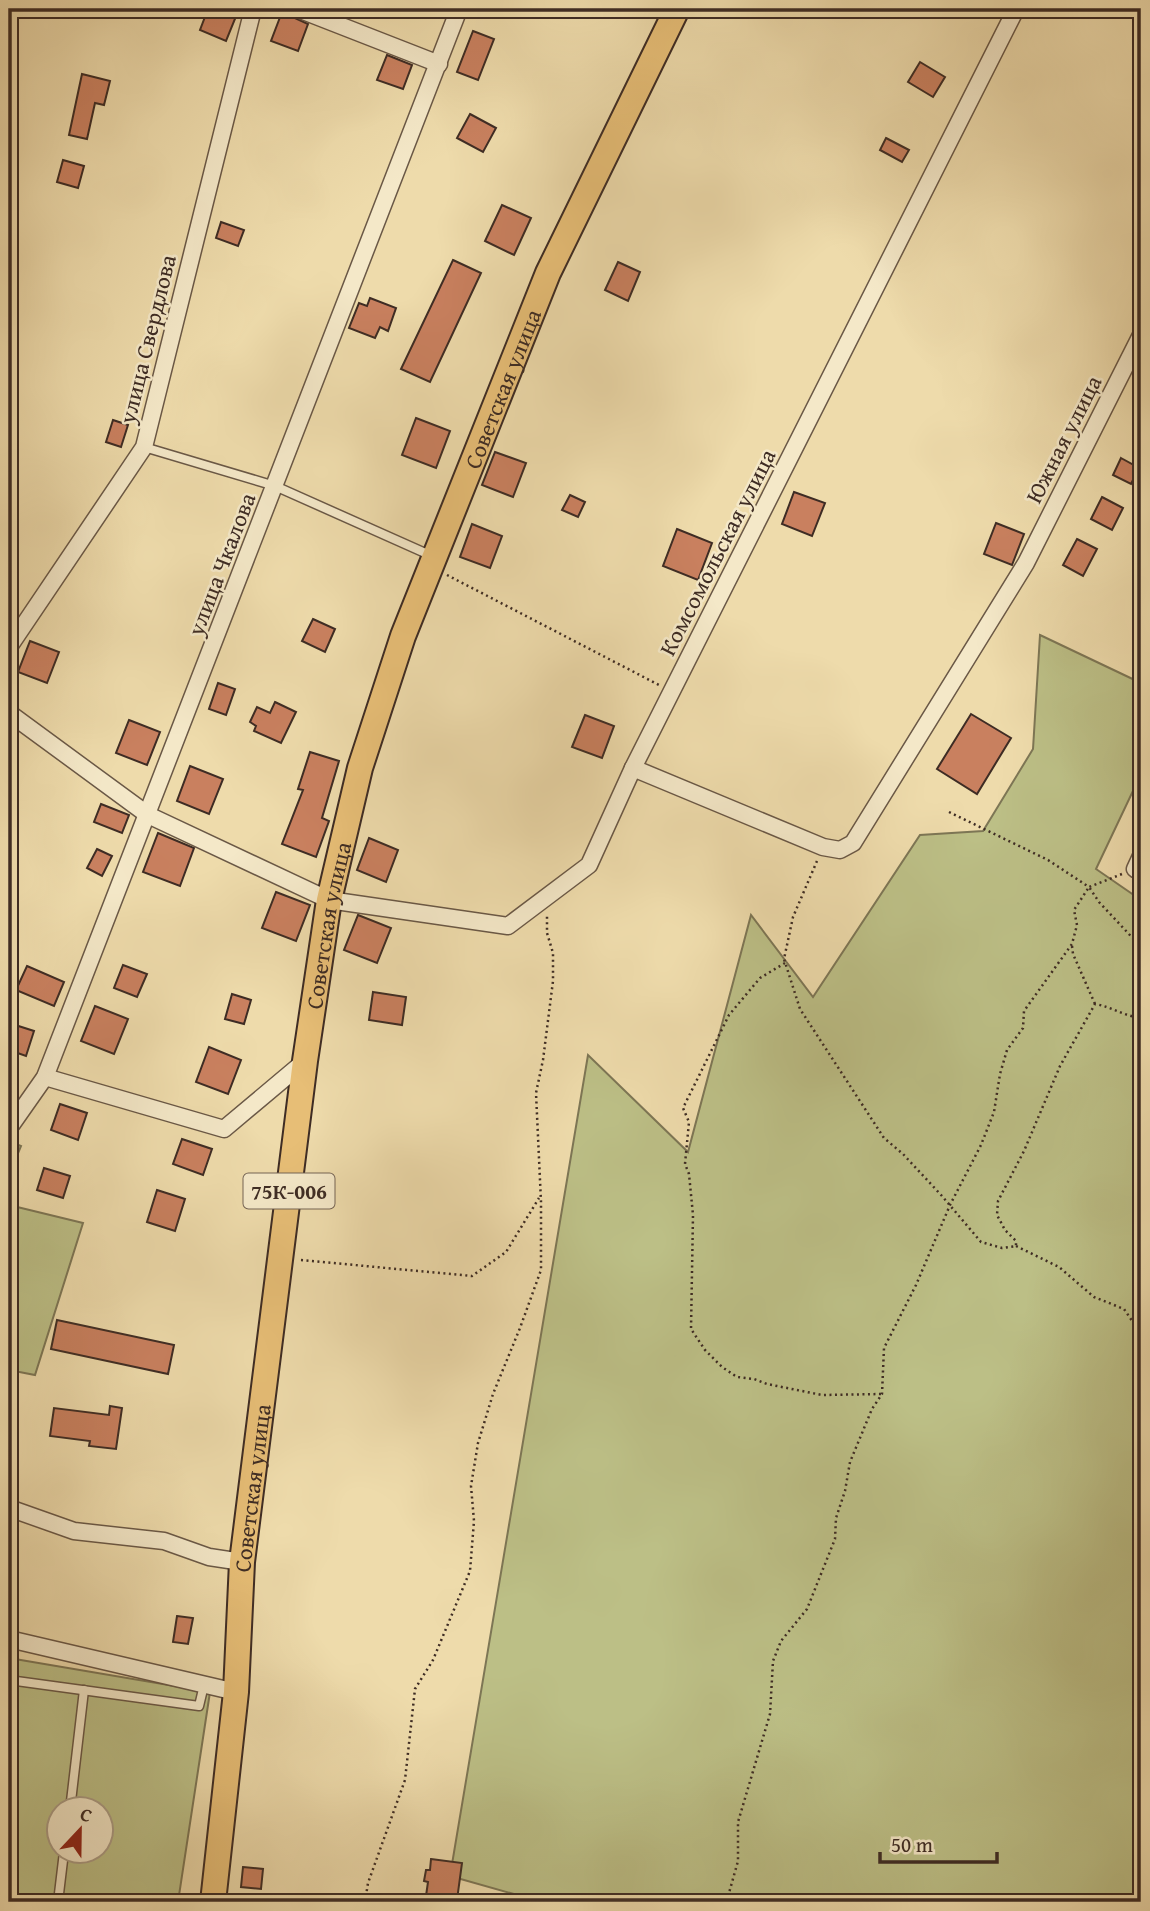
<svg xmlns="http://www.w3.org/2000/svg" width="1150" height="1911" font-family="'Gentium Book Plus',serif">
  <rect width="100%" height="100%" fill="#eedbab"/>
  <filter id="stains"><feTurbulence type="fractalNoise" baseFrequency=".00286" numOctaves="4"/><feColorMatrix values="0 0 0 0 .2 0 0 0 0 .09 0 0 0 0 .02 0 0 0 .5 -.17"/></filter>
  <radialGradient id="worn" r=".72"><stop offset=".6" stop-color="#630" stop-opacity="0"/><stop offset="1" stop-color="#630" stop-opacity=".3"/></radialGradient>
  <g fill="#bcbf86" stroke="#7d7655" stroke-width="2" fill-rule="evenodd">
    <polygon points="1040,635 1141,683 1141,774 1096,869 1141,900 1141,1902 542,1902 450,1876 588,1055 688,1152 751,915 813,997 920,835 983,831 1033,749"/>
    <polygon points="9,1141 21,1146 9,1175"/>
    <polygon points="9,1205 83,1223 35,1375 9,1370"/>
    <path d="M9,1658L210,1692L178,1902H9ZM60,1810H102V1852H60Z"/>
  </g>
  <g fill="#c9805f" stroke="#3e2c24" stroke-width="2">
    <polygon points="208,9 239,9 226,41 200,30"/>
    <polygon points="282,12 308,24 298,51 271,41"/>
    <polygon points="473,31 494,39 478,80 457,72"/>
    <polygon points="387,55 412,65 403,89 377,80"/>
    <polygon points="920,62 945,77 933,97 908,82"/>
    <polygon points="82,74 110,81 104,105 95,103 87,139 69,135"/>
    <polygon points="470,114 496,128 483,152 457,138"/>
    <polygon points="886,138 909,150 902,162 880,150"/>
    <polygon points="63,160 84,166 78,188 57,182"/>
    <polygon points="502,205 531,218 514,255 485,241"/>
    <polygon points="221,222 244,230 238,246 216,238"/>
    <polygon points="453,260 481,273 430,382 401,369"/>
    <polygon points="618,262 640,272 628,301 605,290"/>
    <polygon points="370,298 396,308 388,331 380,327 375,338 349,328 359,303 367,306"/>
    <polygon points="416,418 450,431 436,468 402,455"/>
    <polygon points="113,420 128,425 121,447 106,442"/>
    <polygon points="495,452 526,463 513,497 482,485"/>
    <polygon points="1121,458 1139,468 1131,484 1113,475"/>
    <polygon points="794,492 825,503 812,536 782,524"/>
    <polygon points="570,495 585,502 578,517 562,510"/>
    <polygon points="1102,497 1123,508 1112,530 1091,519"/>
    <polygon points="996,523 1024,534 1012,565 984,554"/>
    <polygon points="472,524 502,536 490,568 460,557"/>
    <polygon points="677,529 712,543 698,580 663,566"/>
    <polygon points="1077,539 1097,549 1083,576 1063,565"/>
    <polygon points="313,619 335,629 325,652 302,641"/>
    <polygon points="30,641 59,652 47,683 18,672"/>
    <polygon points="218,683 235,689 226,715 209,709"/>
    <polygon points="275,702 296,712 281,743 254,731 256,726 250,722 257,707 270,713"/>
    <polygon points="971,714 1011,738 977,794 937,769"/>
    <polygon points="585,715 614,726 602,758 572,747"/>
    <polygon points="129,720 160,732 147,765 116,753"/>
    <polygon points="310,752 339,761 322,818 329,821 316,857 282,844 303,790 298,789"/>
    <polygon points="190,766 223,779 209,814 177,801"/>
    <polygon points="101,804 129,815 122,833 94,822"/>
    <polygon points="158,833 194,848 180,886 143,872"/>
    <polygon points="369,838 398,850 386,882 357,870"/>
    <polygon points="97,849 112,856 102,876 87,868"/>
    <polygon points="276,892 310,905 296,941 262,928"/>
    <polygon points="358,915 391,928 377,963 344,950"/>
    <polygon points="123,965 147,974 137,997 114,988"/>
    <polygon points="27,966 64,982 54,1006 16,990"/>
    <polygon points="373,992 406,997 402,1025 369,1020"/>
    <polygon points="232,994 251,1000 244,1024 225,1019"/>
    <polygon points="95,1006 128,1019 114,1054 81,1041"/>
    <polygon points="9,1023 34,1031 26,1056 9,1050"/>
    <polygon points="209,1047 241,1060 228,1094 196,1082"/>
    <polygon points="60,1104 87,1113 78,1140 51,1130"/>
    <polygon points="182,1139 212,1149 203,1175 173,1164"/>
    <polygon points="44,1168 70,1176 63,1198 37,1190"/>
    <polygon points="157,1190 185,1199 175,1231 147,1222"/>
    <polygon points="57,1320 174,1345 168,1374 51,1349"/>
    <polygon points="110,1406 122,1408 116,1449 89,1446 90,1441 50,1436 54,1408 109,1415"/>
    <polygon points="177,1616 193,1618 188,1644 173,1642"/>
    <polygon points="431,1859 462,1863 457,1900 426,1896 428,1882 424,1881 426,1870 430,1870"/>
    <polygon points="243,1867 263,1869 261,1889 241,1887"/>
  </g>
  <g fill="none" stroke-linecap="round" stroke-linejoin="round">
    <defs>
      <g id="lane">
        <polyline points="144,447 275,486 432,556"/>
        <polyline points="9,1680 199,1706 204,1685"/>
        <polyline points="70,1810 84,1690"/>
        <polyline points="58,1902 64,1852"/>
      </g>
      <g id="street">
        <polyline points="298,9 439,64"/>
        <polyline points="9,647 144,447 253,9"/>
        <polyline points="9,713 148,815 329,900 508,926 589,865 633,768 1016,9"/>
        <polyline points="633,768 823,847 840,850 853,843 1026,563 1141,335"/>
        <polyline points="1135,869 1141,856"/>
        <polyline points="45,1077 224,1129 305,1061"/>
        <polyline points="9,1126 12,1124 45,1077 459,9"/>
        <polyline points="9,1508 74,1531 164,1541 209,1557 242,1562"/>
        <polyline points="9,1639 236,1692"/>
      </g>
      <g id="primary">
        <path id="s1" d="M213,1902L236,1692L242,1562L305,1061L329,900L360,768L403,636L548,273L677,9"/>
      </g>
    </defs>
    <use href="#lane" stroke="#6a5846" stroke-width="11"/>
    <use href="#street" stroke="#6a5846" stroke-width="19"/>
    <use href="#primary" stroke="#3e2c24" stroke-width="28"/>
    <g stroke="#3e2c24" stroke-width="2.5" stroke-dasharray="2 3.5" stroke-linecap="butt">
      <polyline points="447,575 659,685"/>
      <polyline points="949,812 1048,860 1089,887 1122,874"/>
      <path d="M817,861L793,917L784,959L800,1009L884,1138L903,1154L942,1196L981,1242L1002,1248L1016,1246V1241L1005,1230L997,1215L998,1201L1024,1151L1060,1066L1095,1004C1112,1007 1124,1016 1141,1018"/>
      <polyline points="1072,946 1073,954 1095,1004"/>
      <polyline points="785,963 760,978 729,1015 683,1108 689,1122 685,1164 689,1174 693,1215 691,1329 705,1350 722,1367 737,1377 754,1379 767,1384 822,1395 882,1394"/>
      <polyline points="1016,1246 1059,1267 1094,1297 1124,1309 1141,1334"/>
      <polyline points="301,1260 472,1276 506,1252 539,1198"/>
      <polyline points="365,1902 368,1883 405,1780 415,1689 433,1660 470,1571 474,1521 471,1486 478,1443 493,1394 520,1328 541,1270 541,1202 536,1093 543,1060 553,981 553,953 547,933 547,915"/>
      <polyline points="730,1902 729,1893 738,1861 738,1822 770,1714 773,1661 781,1641 807,1609 835,1539 836,1518 845,1491 850,1462 872,1409 882,1394 884,1348 916,1285 950,1205 981,1145 994,1112 1000,1074 1007,1050 1023,1028 1024,1011 1072,944 1077,925 1074,910 1089,887 1099,902 1141,947"/>
    </g>
    <use href="#lane" stroke="#f4e8c8" stroke-width="8"/>
    <use href="#street" stroke="#f4e8c8" stroke-width="16"/>
    <use href="#primary" stroke="#e7be76" stroke-width="24"/>
  </g>
  <g text-anchor="middle" dominant-baseline="central" stroke-width="5" stroke-linejoin="round" paint-order="stroke">
    <rect fill="#f4e8c8" stroke="#756455" stroke-width="2" x="243.5" y="1173.5" width="91" height="35" rx="5"/>
    <g font-size="21" font-weight="bold" fill="#3e2c24">
      <text x="289" y="1191">75К-006</text>
    </g>
    <g font-size="23" fill="#3e2c24" stroke="#f4e8c8">
      <text transform="translate(147 339) rotate(-76)">улица Свердлова</text>
      <text stroke="none"><textPath href="#s1" startOffset="1550">Советская улица</textPath></text>
      <text transform="translate(1063 439) rotate(-63)">Южная улица</text>
      <text transform="translate(717 552) rotate(-63)">Комсомольская улица</text>
      <text transform="translate(221 564) rotate(-69)">улица Чкалова</text>
      <text stroke="none"><textPath href="#s1" startOffset="984">Советская улица</textPath></text>
      <text stroke="none"><textPath href="#s1" startOffset="416">Советская улица</textPath></text>
    </g>
  </g>
  <rect width="1150" height="1911" fill="none" stroke="#eedbab" stroke-width="35"/>
  <rect x="10" y="10" width="1129" height="1890" fill="none" stroke="#3e2c24" stroke-width="3.5"/>
  <rect x="18" y="18" width="1115" height="1876" fill="none" stroke="#3e2c24" stroke-width="2"/>
  <g transform="translate(80 1830) rotate(22)"><circle r="33" fill="#f4e8c8" stroke="#ab9d86" stroke-width="2"/>
  <path d="M0-5L12 26L0 18L-12 26Z" fill="#8f2418"/>
  <text y="-10" font-size="19" font-weight="bold" text-anchor="middle" fill="#3e2c24">С</text>
  </g>
  <path d="M880 1852v10h117v-10" fill="none" stroke="#3e2c24" stroke-width="3.5"/>
  <text x="891" y="1852" font-size="21" fill="#3e2c24" stroke="#f4e8c8" stroke-width="5" paint-order="stroke">50 m</text>
  <rect width="100%" height="100%" filter="url(#stains)"/>
  <rect width="100%" height="100%" fill="url(#worn)"/>
</svg>
